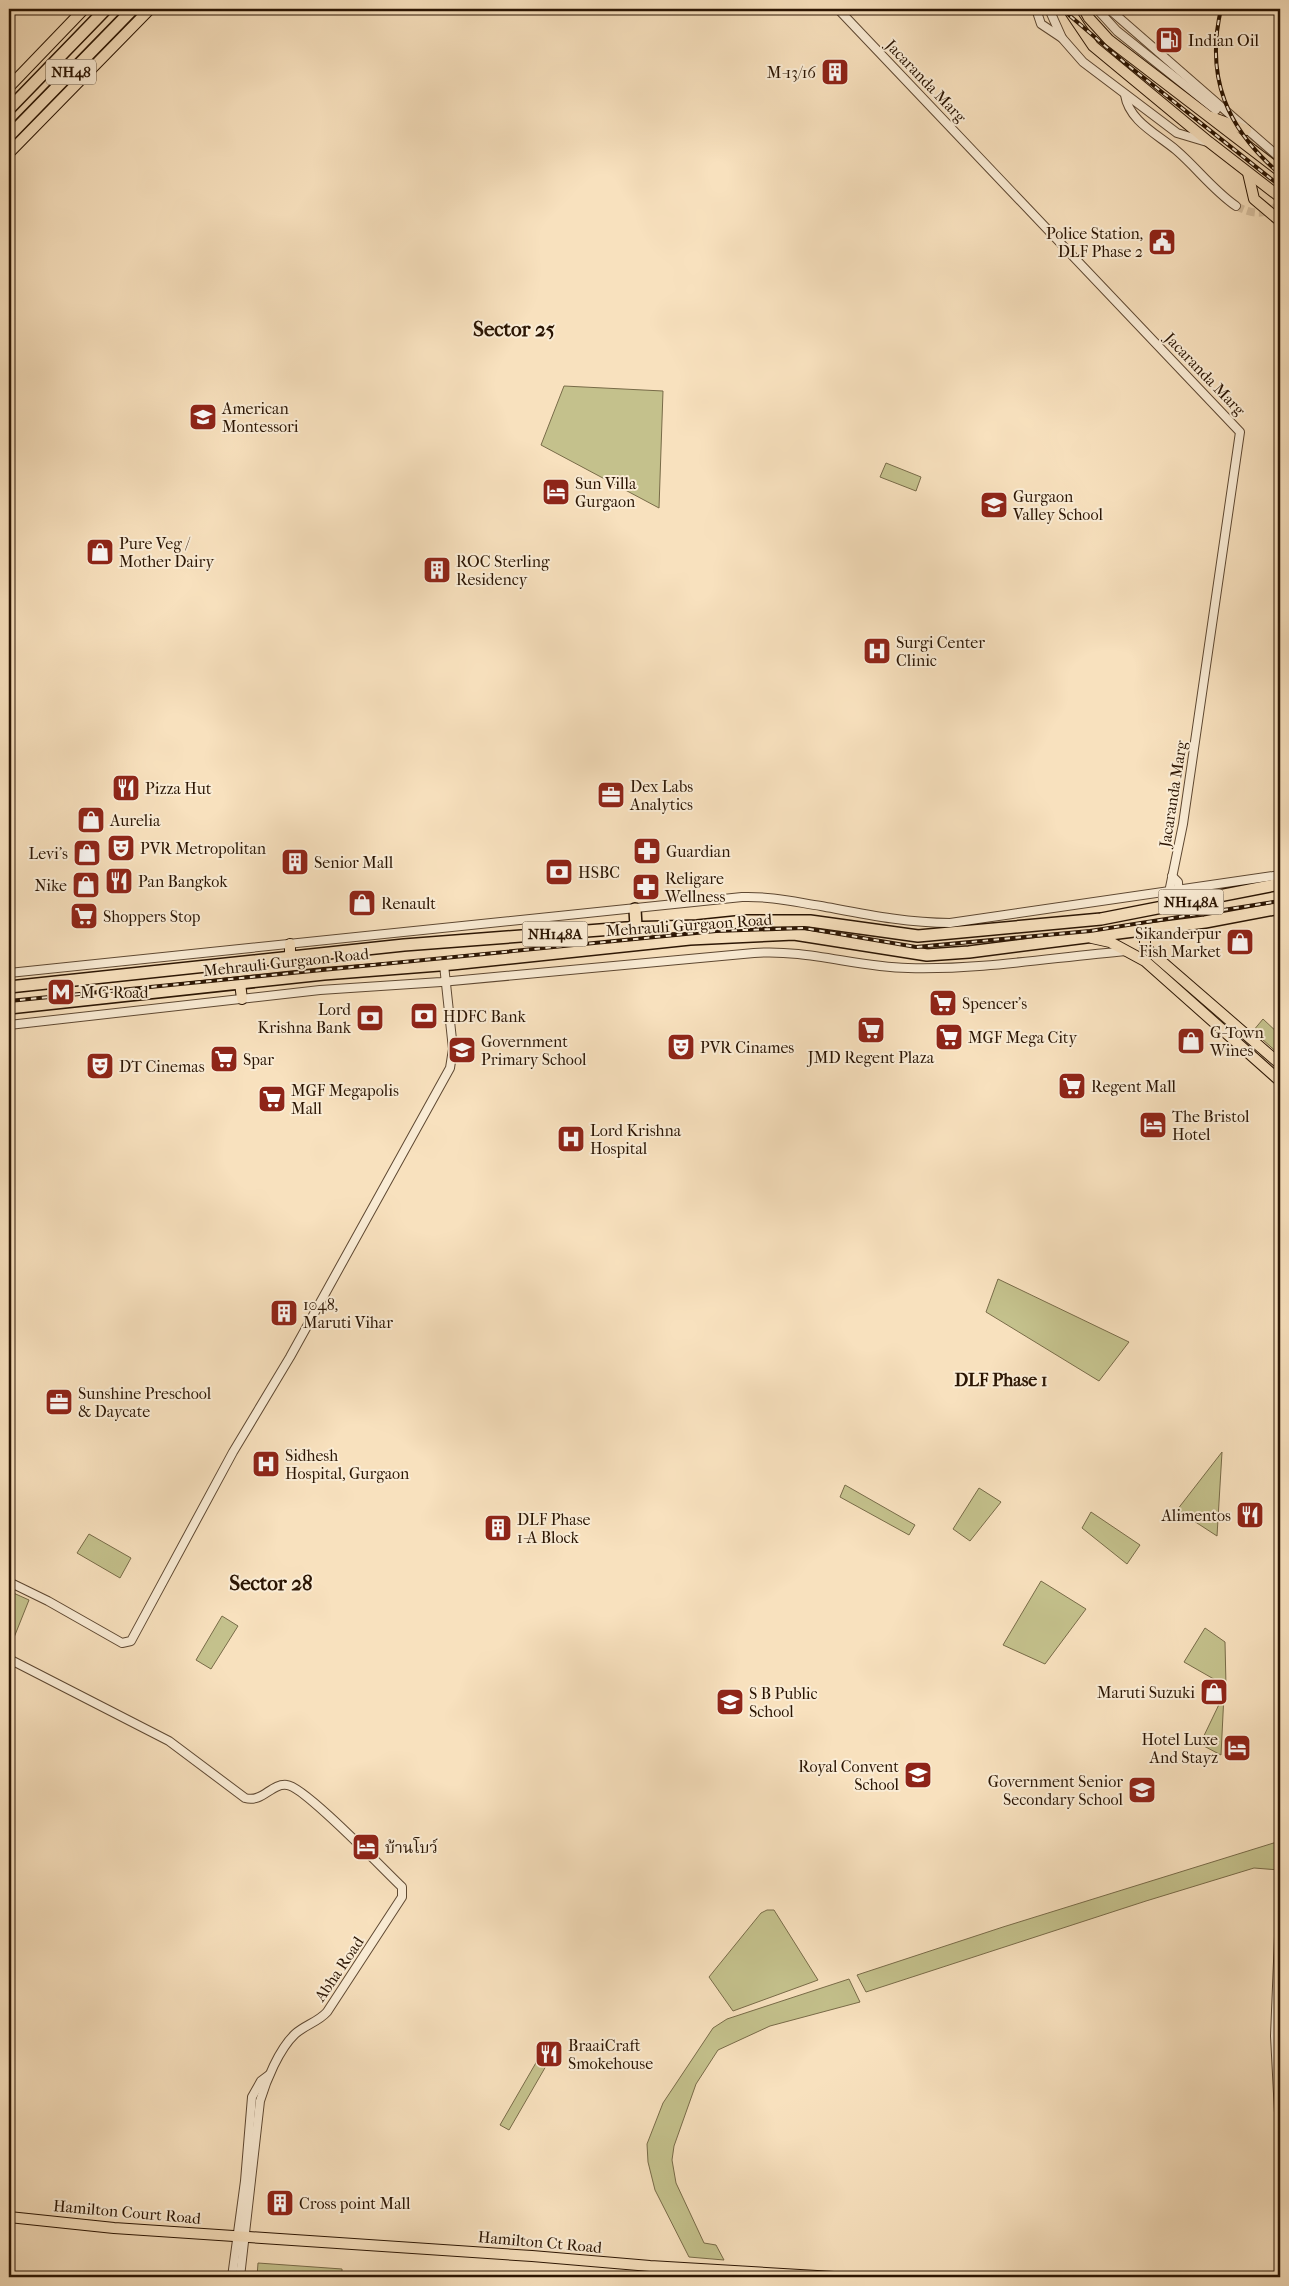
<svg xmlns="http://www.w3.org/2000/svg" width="1289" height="2286" font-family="'IM FELL French Canon','Noto Serif Thai',serif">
  <rect width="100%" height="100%" fill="#f8e1be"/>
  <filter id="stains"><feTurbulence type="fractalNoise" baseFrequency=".004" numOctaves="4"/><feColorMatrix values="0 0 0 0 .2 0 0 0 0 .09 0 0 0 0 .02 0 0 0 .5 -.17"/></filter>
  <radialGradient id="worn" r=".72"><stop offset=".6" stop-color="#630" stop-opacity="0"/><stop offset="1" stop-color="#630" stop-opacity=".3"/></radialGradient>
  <g fill="#c4c18c" stroke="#786b48">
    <polygon points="564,386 663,391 659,508 541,445"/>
    <polygon points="886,463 921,477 916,491 880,477"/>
    <polygon points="1263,1019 1280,1035 1280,1055 1253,1031"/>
    <polygon points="998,1279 1129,1342 1099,1381 986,1312"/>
    <polygon points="1222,1452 1217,1536 1177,1510"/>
    <polygon points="845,1485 915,1525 909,1535 840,1497"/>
    <polygon points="979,1488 1001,1502 970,1541 953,1529"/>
    <polygon points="1091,1512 1140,1545 1127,1564 1082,1528"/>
    <polygon points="89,1534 131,1558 120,1578 77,1553"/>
    <polygon points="1041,1581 1086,1609 1045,1664 1003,1645"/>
    <polygon points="9,1591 29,1600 9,1650"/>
    <polygon points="222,1616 238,1626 211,1669 196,1660"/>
    <polygon points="1205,1628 1225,1642 1226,1686 1184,1662"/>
    <polygon points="1224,1694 1221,1755 1200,1744"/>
    <polygon points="1280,1841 1279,1870 1254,1868 1146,1901 866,1992 857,1975 1003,1927"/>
    <polygon points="767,1910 774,1910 818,1980 733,2011 709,1977 761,1913"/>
    <polygon points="849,1979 860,2002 770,2026 718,2050 696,2084 674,2146 672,2160 676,2183 704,2243 716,2245 724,2260 689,2257 655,2190 648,2162 647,2144 663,2103 713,2028 727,2019"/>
    <polygon points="537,2061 546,2066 509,2130 500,2125"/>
    <polygon points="258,2263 342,2269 342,2277 257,2277"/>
  </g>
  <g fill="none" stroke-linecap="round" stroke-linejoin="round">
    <g stroke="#d9c2a2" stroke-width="8" stroke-dasharray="8 4" stroke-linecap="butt">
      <polyline points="1238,129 1272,160"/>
      <path d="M1236,206C1252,214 1266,217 1280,203"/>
    </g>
    <defs>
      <g id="minor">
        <polyline points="838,9 1240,432 1183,824 1166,907"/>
        <polyline points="1036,9 1041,24 1062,38"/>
        <polyline points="1049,9 1062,38 1083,62 1177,133 1207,142"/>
        <polyline points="1097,9 1117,31 1216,110"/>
        <polyline points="1109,9 1280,158"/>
        <path d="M1125,95C1129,121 1157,134 1176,150C1197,168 1213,190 1236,206"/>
        <polyline points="1172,876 1178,882 1179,905"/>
        <path d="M9,973L742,897C769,896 795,902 821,906C864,914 906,923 950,923L1280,875"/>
        <path d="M9,1025L320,990L441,982L754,953C807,949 856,967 908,968C982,970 1054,957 1127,951"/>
        <polyline points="9,1582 48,1601 122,1643 131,1641 233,1452 290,1357 450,1068 453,1049 444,965"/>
        <path d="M9,1659L169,1741L245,1798C263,1803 271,1783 287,1785C304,1786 385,1871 402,1887V1897L327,2012C318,2022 305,2025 295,2034C279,2049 266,2081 260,2101L240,2277"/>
        <polyline points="1280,1912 1275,2036 1280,2132"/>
        <polyline points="232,2277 245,2181 252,2097 261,2081 269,2075"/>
      </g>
      <g id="major">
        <polyline points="1068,9 1093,46 1209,142 1280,197"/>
        <polyline points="1084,9 1089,18 1109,40 1280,171"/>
        <polyline points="9,87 84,9"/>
        <polyline points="1211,117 1246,130"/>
        <polyline points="9,153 150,9"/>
        <polyline points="1248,173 1254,199 1280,221"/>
        <polyline points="1145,929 1145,947 1280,1064"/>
        <polyline points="1092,938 1110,942 1145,961 1280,1081"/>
        <polyline points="290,959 290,944"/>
        <polyline points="240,983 242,999"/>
        <polyline points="9,2217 114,2228 532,2256 650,2266 834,2277"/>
      </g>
      <g id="highway">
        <polyline points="9,109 106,9"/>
        <polyline points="9,136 133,9"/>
        <polyline points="635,909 636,927"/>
        <polyline points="9,987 404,945 626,928 697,926 745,921 810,921 918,936 1101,919 1280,884"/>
        <polyline points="9,1008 324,974 452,964 690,939 794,934 927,955 969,952 1205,922 1280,908"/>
      </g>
    </defs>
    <use href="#minor" stroke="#5e4832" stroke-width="10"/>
    <use href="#major" stroke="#2b1503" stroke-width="12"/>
    <use href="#highway" stroke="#2b1503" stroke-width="14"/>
    <use href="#minor" stroke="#faecd5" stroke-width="8"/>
    <use href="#major" stroke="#f8e1be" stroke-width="10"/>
    <use href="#highway" stroke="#f8e1be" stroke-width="11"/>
    <defs>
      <g id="rail">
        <polyline points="1062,9 1124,62 1280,186"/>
        <path d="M1221,9C1205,78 1227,129 1280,174"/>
        <polyline points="9,1001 716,931 804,928 916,947 1090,931 1280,901"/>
      </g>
    </defs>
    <use href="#rail" stroke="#2b1503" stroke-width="4"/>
    <use href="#rail" stroke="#faecd5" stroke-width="2" stroke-dasharray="5.5" stroke-linecap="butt"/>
  </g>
  <defs>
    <symbol id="fuel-square" viewBox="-11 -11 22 22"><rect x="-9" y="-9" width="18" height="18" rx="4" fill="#8f2418" stroke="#faecd5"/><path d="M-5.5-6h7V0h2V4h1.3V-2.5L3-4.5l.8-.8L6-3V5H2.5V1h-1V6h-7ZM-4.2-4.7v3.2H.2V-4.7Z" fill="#fff"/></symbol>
    <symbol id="building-square" viewBox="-11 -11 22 22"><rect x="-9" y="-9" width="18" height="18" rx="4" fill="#8f2418" stroke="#faecd5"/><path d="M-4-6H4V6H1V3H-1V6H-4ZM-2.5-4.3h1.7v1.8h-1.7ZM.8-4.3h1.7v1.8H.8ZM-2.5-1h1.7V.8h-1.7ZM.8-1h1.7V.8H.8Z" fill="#fff"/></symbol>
    <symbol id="civic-square" viewBox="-11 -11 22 22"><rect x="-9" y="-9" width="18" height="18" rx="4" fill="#8f2418" stroke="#faecd5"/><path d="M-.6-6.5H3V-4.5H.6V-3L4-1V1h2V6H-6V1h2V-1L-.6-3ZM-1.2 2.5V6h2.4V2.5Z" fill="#fff"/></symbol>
    <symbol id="school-square" viewBox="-11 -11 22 22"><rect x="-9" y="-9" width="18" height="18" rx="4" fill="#8f2418" stroke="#faecd5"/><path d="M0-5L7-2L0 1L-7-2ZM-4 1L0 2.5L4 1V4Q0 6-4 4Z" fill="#fff"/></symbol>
    <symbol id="hotel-square" viewBox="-11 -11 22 22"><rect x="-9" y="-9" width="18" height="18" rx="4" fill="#8f2418" stroke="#faecd5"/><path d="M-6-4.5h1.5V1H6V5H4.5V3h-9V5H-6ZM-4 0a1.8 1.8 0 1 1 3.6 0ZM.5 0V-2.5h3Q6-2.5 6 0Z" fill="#fff"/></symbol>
    <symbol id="shop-square" viewBox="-11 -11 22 22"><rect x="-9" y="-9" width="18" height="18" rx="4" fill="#8f2418" stroke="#faecd5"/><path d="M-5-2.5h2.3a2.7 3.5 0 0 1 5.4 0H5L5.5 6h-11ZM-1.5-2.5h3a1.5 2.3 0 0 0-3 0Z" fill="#fff"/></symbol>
    <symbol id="hospital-square" viewBox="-11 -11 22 22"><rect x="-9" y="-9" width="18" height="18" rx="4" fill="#8f2418" stroke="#faecd5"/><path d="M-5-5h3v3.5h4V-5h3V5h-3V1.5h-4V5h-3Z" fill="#fff"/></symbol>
    <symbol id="restaurant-square" viewBox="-11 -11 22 22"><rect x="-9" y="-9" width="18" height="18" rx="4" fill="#8f2418" stroke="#faecd5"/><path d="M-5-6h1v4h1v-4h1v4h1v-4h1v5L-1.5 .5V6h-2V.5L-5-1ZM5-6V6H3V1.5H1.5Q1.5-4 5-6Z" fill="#fff"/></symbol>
    <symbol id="office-square" viewBox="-11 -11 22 22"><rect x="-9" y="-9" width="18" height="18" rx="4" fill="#8f2418" stroke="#faecd5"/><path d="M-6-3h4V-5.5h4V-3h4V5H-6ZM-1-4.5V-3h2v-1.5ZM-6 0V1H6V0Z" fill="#fff"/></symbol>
    <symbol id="theatre-square" viewBox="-11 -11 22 22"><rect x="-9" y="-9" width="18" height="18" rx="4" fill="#8f2418" stroke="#faecd5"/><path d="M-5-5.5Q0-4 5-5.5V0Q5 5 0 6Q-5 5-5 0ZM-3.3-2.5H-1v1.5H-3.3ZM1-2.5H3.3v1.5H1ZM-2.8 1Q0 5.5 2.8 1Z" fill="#fff"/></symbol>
    <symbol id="pharmacy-square" viewBox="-11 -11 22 22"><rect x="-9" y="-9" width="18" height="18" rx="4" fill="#8f2418" stroke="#faecd5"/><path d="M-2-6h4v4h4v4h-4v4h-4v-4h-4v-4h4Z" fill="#fff"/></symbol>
    <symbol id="bank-square" viewBox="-11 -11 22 22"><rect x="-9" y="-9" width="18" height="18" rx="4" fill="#8f2418" stroke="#faecd5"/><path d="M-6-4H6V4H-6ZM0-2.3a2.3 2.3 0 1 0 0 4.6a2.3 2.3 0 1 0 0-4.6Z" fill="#fff"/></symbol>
    <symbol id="supermarket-square" viewBox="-11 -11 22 22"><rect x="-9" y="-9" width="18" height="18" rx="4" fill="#8f2418" stroke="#faecd5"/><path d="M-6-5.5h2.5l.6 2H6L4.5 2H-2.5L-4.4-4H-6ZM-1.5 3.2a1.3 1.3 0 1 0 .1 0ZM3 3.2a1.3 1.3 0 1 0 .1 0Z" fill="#fff"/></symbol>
    <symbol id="metro-square" viewBox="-11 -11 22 22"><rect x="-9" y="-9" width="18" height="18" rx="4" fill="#8f2418" stroke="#faecd5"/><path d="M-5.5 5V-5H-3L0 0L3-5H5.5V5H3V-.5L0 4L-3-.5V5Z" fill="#fff"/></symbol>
  </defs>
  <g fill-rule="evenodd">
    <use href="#fuel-square" x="1153" y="24" width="32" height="32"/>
    <use href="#building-square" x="819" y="56" width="32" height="32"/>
    <use href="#civic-square" x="1146" y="226" width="32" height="32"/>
    <use href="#school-square" x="187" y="401" width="32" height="32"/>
    <use href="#hotel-square" x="540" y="476" width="32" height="32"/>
    <use href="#school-square" x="978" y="489" width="32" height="32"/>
    <use href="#shop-square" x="84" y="536" width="32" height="32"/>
    <use href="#building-square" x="421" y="554" width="32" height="32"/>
    <use href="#hospital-square" x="861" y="635" width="32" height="32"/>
    <use href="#restaurant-square" x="110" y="772" width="32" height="32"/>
    <use href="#office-square" x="595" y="779" width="32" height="32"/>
    <use href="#shop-square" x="75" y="804" width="32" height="32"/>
    <use href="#theatre-square" x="105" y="832" width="32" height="32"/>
    <use href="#pharmacy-square" x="631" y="835" width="32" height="32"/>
    <use href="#shop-square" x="71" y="837" width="32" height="32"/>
    <use href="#building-square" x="279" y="846" width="32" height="32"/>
    <use href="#bank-square" x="543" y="856" width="32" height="32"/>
    <use href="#restaurant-square" x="103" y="865" width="32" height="32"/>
    <use href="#shop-square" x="70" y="869" width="32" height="32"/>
    <use href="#pharmacy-square" x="630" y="871" width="32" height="32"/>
    <use href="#shop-square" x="346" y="887" width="32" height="32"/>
    <use href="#supermarket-square" x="68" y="900" width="32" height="32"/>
    <use href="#shop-square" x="1224" y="926" width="32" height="32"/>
    <use href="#metro-square" x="45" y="976" width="32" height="32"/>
    <use href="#supermarket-square" x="927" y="987" width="32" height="32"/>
    <use href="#bank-square" x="408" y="1000" width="32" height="32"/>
    <use href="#bank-square" x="354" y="1002" width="32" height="32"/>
    <use href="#supermarket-square" x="855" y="1014" width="32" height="32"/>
    <use href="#supermarket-square" x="933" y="1021" width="32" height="32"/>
    <use href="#shop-square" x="1175" y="1025" width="32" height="32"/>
    <use href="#theatre-square" x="665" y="1031" width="32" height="32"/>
    <use href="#school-square" x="446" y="1034" width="32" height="32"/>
    <use href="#supermarket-square" x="208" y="1043" width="32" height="32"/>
    <use href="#theatre-square" x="84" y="1050" width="32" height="32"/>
    <use href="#supermarket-square" x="1056" y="1070" width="32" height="32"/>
    <use href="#supermarket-square" x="256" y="1083" width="32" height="32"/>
    <use href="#hotel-square" x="1137" y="1109" width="32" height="32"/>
    <use href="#hospital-square" x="555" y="1123" width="32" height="32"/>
    <use href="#building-square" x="268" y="1297" width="32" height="32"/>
    <use href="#office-square" x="43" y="1386" width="32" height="32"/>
    <use href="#hospital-square" x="250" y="1448" width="32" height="32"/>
    <use href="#restaurant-square" x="1234" y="1499" width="32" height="32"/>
    <use href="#building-square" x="482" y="1512" width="32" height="32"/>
    <use href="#shop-square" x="1198" y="1676" width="32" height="32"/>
    <use href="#school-square" x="714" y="1686" width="32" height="32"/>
    <use href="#hotel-square" x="1221" y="1732" width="32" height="32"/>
    <use href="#school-square" x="902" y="1759" width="32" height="32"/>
    <use href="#school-square" x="1126" y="1774" width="32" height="32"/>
    <use href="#hotel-square" x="350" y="1831" width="32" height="32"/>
    <use href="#restaurant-square" x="533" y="2038" width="32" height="32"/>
    <use href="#building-square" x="264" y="2187" width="32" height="32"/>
  </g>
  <g text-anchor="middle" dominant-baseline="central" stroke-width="4" stroke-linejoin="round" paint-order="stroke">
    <g fill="#faecd5" stroke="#695642" stroke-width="1">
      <rect x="46" y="59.5" width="50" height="25" rx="4"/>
      <rect x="1158.5" y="889.5" width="65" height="25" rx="4"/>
      <rect x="522.5" y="921.5" width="65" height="25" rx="4"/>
    </g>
    <g font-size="15" font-weight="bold" fill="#2b1503">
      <text x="71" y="72">NH48</text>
      <text x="1191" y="902">NH148A</text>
      <text x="555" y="934">NH148A</text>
    </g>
    <g font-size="16" fill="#2b1503" stroke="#faecd5" text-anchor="start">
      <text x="1188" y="40">Indian Oil</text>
      <text x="816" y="72" text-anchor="end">M-13/16</text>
      <text x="1143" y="233" text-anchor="end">Police Station,<tspan x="1143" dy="18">DLF Phase 2</tspan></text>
      <text x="222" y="408">American<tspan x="222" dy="18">Montessori</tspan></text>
      <text x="575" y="483">Sun Villa<tspan x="575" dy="18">Gurgaon</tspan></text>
      <text x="1013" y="496">Gurgaon<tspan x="1013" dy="18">Valley School</tspan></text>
      <text x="119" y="543">Pure Veg /<tspan x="119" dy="18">Mother Dairy</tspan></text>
      <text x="456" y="561">ROC Sterling<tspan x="456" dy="18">Residency</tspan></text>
      <text x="896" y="642">Surgi Center<tspan x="896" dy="18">Clinic</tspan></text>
      <text x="630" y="786">Dex Labs<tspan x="630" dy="18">Analytics</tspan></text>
      <text x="145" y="788">Pizza Hut</text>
      <text x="110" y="820">Aurelia</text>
      <text x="140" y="848">PVR Metropolitan</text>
      <text x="666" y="851">Guardian</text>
      <text x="68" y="853" text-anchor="end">Levi's</text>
      <text x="314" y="862">Senior Mall</text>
      <text x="578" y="872">HSBC</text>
      <text x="665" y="878">Religare<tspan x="665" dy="18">Wellness</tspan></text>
      <text x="138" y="881">Pan Bangkok</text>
      <text x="67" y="885" text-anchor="end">Nike</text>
      <text x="381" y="903">Renault</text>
      <text x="103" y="916">Shoppers Stop</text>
      <text x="1221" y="933" text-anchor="end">Sikanderpur<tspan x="1221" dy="18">Fish Market</tspan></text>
      <text x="80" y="992">M G Road</text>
      <text x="962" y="1003">Spencer's</text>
      <text x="351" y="1009" text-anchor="end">Lord<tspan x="351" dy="18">Krishna Bank</tspan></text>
      <text x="443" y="1016">HDFC Bank</text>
      <text x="1210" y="1032">G-Town<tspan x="1210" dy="18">Wines</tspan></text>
      <text x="968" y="1037">MGF Mega City</text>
      <text x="481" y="1041">Government<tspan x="481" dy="18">Primary School</tspan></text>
      <text x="700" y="1047">PVR Cinames</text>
      <text x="871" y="1057" text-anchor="middle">JMD Regent Plaza</text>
      <text x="243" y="1059">Spar</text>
      <text x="119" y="1066">DT Cinemas</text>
      <text x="1091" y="1086">Regent Mall</text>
      <text x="291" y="1090">MGF Megapolis<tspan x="291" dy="18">Mall</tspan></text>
      <text x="1172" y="1116">The Bristol<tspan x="1172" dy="18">Hotel</tspan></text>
      <text x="590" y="1130">Lord Krishna<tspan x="590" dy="18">Hospital</tspan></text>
      <text x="303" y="1304">1048,<tspan x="303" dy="18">Maruti Vihar</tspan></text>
      <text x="78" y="1393">Sunshine Preschool<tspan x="78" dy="18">&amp; Daycate</tspan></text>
      <text x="285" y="1455">Sidhesh<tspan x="285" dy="18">Hospital, Gurgaon</tspan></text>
      <text x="1231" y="1515" text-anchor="end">Alimentos</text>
      <text x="517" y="1519">DLF Phase<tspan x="517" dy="18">1-A Block</tspan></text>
      <text x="1195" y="1692" text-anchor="end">Maruti Suzuki</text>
      <text x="749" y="1693">S B Public<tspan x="749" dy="18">School</tspan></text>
      <text x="1218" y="1739" text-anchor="end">Hotel Luxe<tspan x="1218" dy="18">And Stayz</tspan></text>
      <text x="899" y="1766" text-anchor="end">Royal Convent<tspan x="899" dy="18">School</tspan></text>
      <text x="1123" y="1781" text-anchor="end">Government Senior<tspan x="1123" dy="18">Secondary School</tspan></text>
      <text x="385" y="1847">บ้านโบว์</text>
      <text x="568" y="2045">BraaiCraft<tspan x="568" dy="18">Smokehouse</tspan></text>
      <text x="299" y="2203">Cross point Mall</text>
    </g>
    <g font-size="16" fill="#2b1503" stroke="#faecd5">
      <text transform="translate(926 81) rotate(46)">Jacaranda Marg</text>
      <text transform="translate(1205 374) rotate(46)">Jacaranda Marg</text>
      <text transform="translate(1173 794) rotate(-81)">Jacaranda Marg</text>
      <text transform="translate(689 925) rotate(-4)">Mehrauli Gurgaon Road</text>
      <text transform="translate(286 962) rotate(-6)">Mehrauli Gurgaon Road</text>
      <text transform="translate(339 1969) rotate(-56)">Abha Road</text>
      <text transform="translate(127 2212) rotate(5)">Hamilton Court Road</text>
      <text transform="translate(540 2242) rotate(5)">Hamilton Ct Road</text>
    </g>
    <g font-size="18" font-weight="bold" fill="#2b1503" stroke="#faecd5">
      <text x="1001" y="1380">DLF Phase 1</text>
    </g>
    <g font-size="21" font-weight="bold" fill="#2b1503" stroke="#faecd5">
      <text x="514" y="329">Sector 25</text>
      <text x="271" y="1583">Sector 28</text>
    </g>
  </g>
  <rect width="1289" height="2286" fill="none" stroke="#f8e1be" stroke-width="30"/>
  <rect x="10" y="10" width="1269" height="2266" fill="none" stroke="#2b1503" stroke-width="2.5"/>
  <rect x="15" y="15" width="1259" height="2256" fill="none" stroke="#2b1503"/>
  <rect width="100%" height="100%" filter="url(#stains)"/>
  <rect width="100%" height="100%" fill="url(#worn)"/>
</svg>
